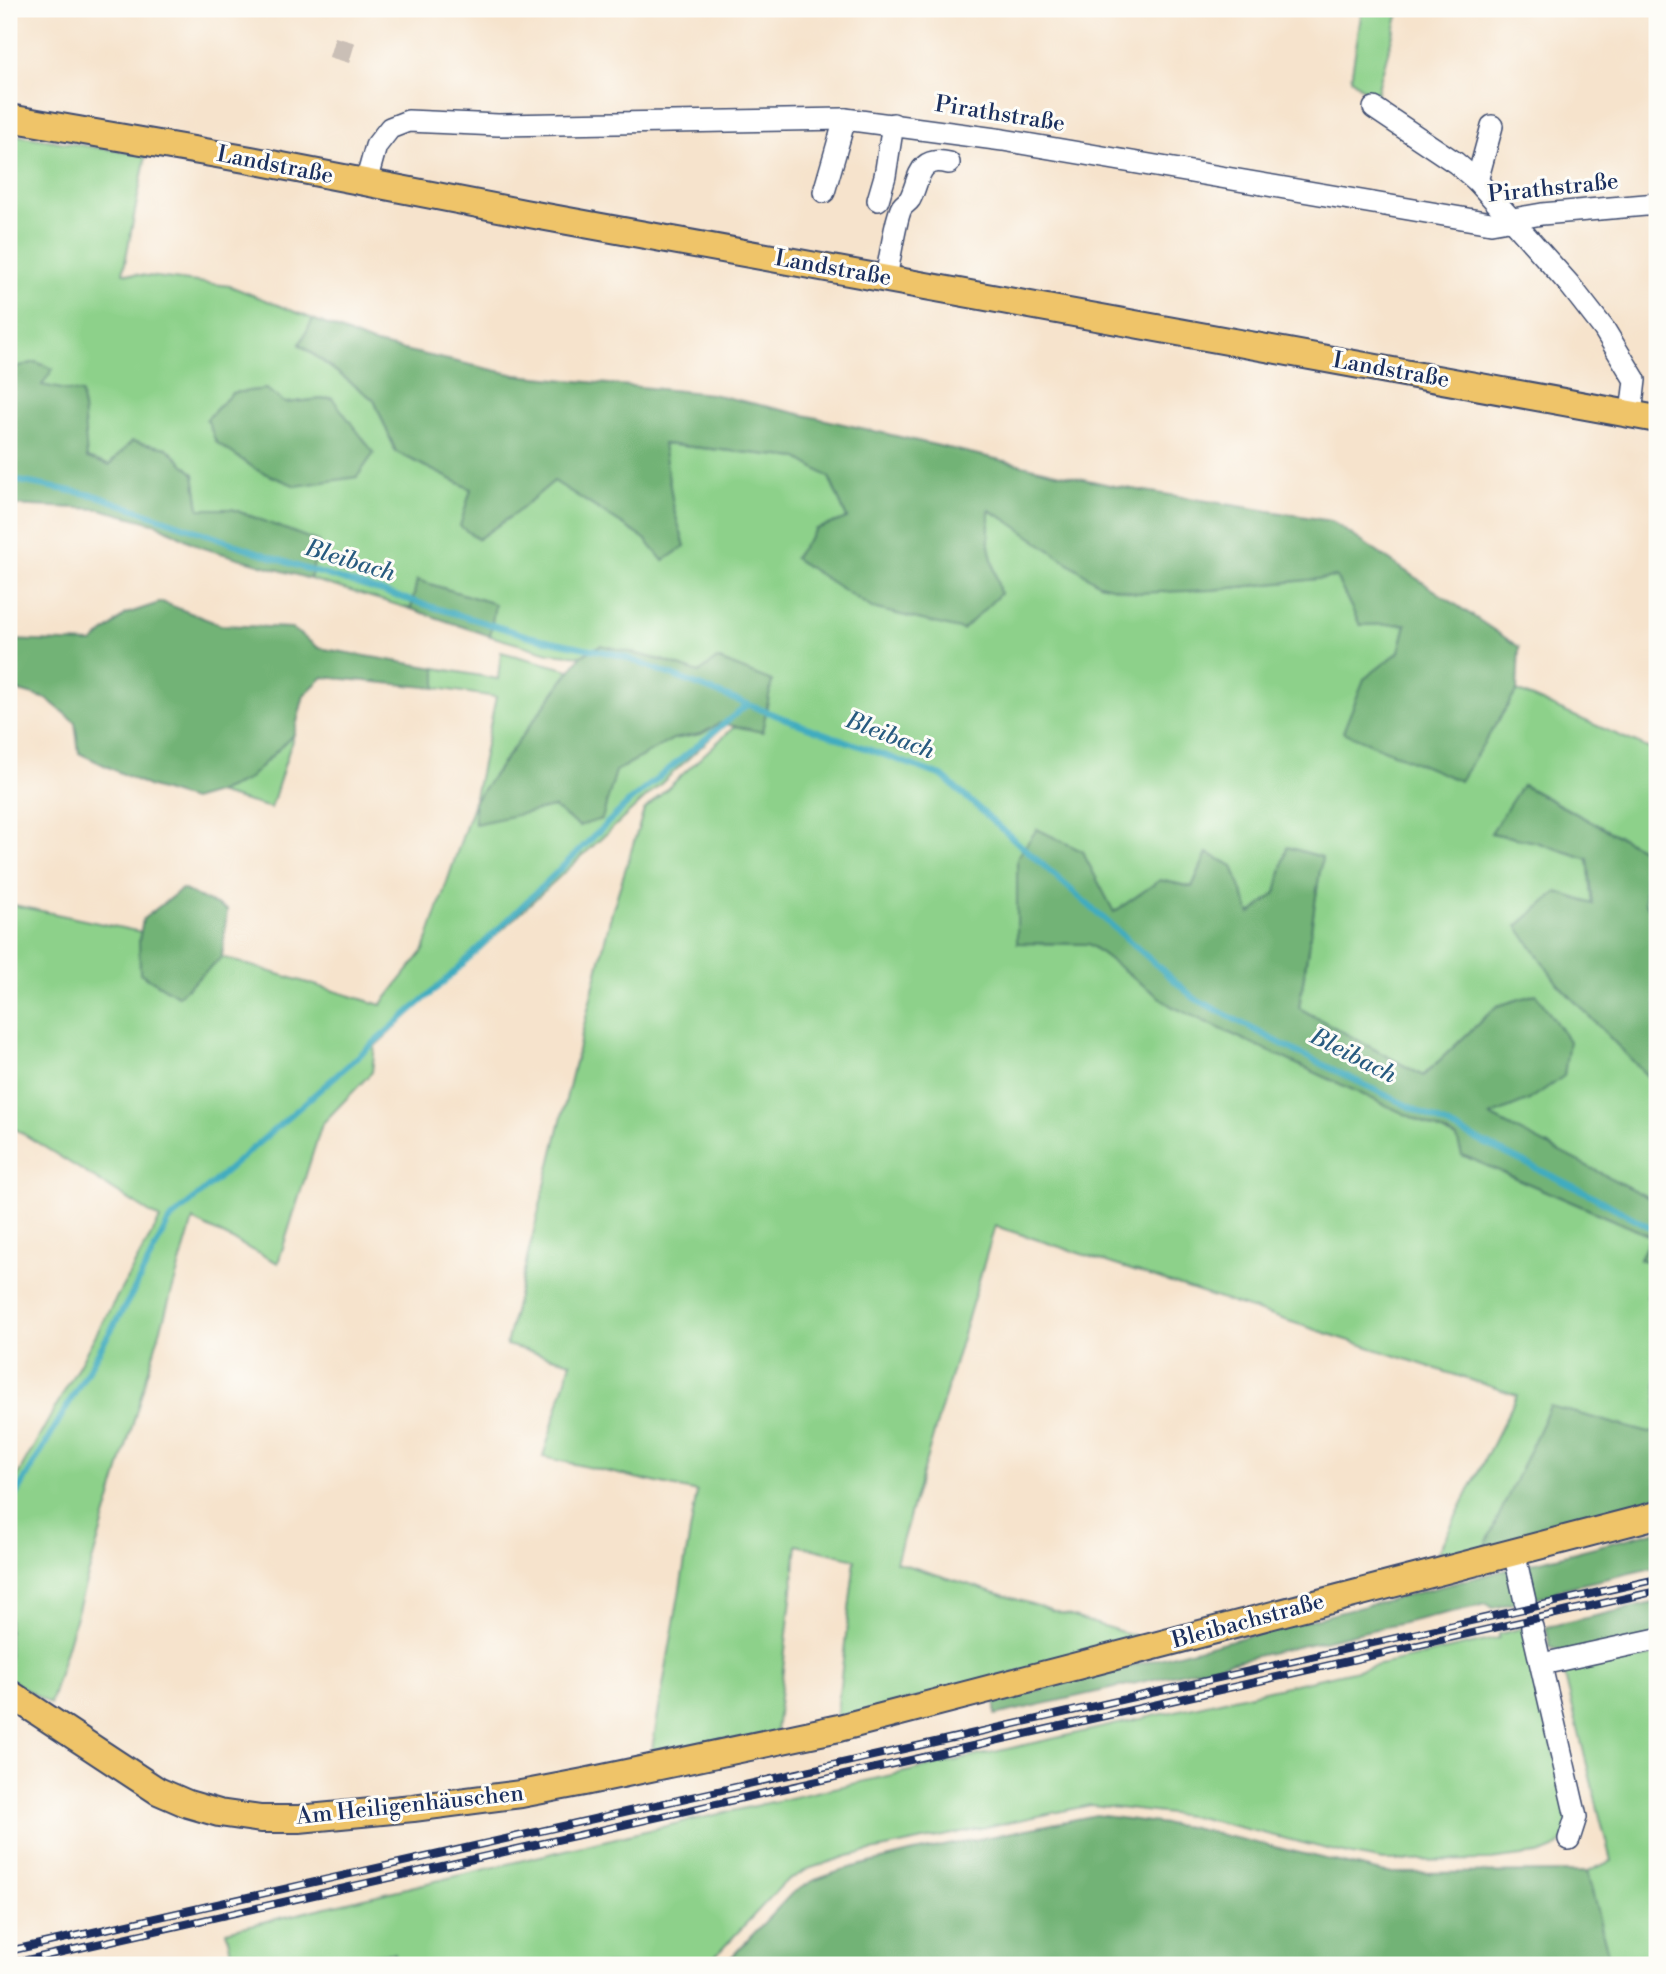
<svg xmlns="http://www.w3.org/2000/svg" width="1666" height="1974" font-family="'Libre Bodoni',serif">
  <rect width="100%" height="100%" fill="#fdfcf7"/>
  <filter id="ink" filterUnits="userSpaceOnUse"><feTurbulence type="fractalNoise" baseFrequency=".0143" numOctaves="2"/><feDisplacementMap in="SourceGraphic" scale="14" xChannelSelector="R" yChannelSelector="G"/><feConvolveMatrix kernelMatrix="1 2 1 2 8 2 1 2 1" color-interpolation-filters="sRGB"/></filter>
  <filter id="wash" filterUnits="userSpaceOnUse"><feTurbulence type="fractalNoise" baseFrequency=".00686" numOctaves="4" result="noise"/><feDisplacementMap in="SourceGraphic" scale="28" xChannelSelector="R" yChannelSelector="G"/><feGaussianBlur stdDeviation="1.57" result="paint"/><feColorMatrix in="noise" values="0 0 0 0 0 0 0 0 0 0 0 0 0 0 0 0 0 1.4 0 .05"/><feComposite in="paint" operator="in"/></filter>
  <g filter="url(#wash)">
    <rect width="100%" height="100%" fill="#f6e3cc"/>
    <g fill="#8dd18a" stroke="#548074" stroke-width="2" fill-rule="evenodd">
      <polygon points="1362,9 1400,9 1375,99 1351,79"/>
      <path d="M9,134L146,155L123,273L230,286L313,319L300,345L374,400L396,452L471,489L478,539L517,512L554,481L645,539L664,560L685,546L674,510L662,444L798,458L829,477L847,518L816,529L1000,594L989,546L988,510L1005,519L1212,590L1336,577L1360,625L1406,624L1399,652L1364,679L1459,781L1517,691L1657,752V921L1645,902L1646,851L1523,785L1491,833L1536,842L1588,859L1593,905L1558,984L1656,1085L1649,1121L1657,1126V1202L1489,1116L1529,1100L1497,1006L1423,1076L1299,1008L1322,857L1287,847L1276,893L1249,915L1233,866L1207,853L1192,887L1160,880L1114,912L1017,943L1089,944L1171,1006L1457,1138L1462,1155L1652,1237L1640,1258L1657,1265V1272L1647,1297L1657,1303V1432L1649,1433L1483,1550L1432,1564L1517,1395L995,1226L896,1562L1145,1639L836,1719L855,1559L797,1545L776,1732L650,1760L697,1492L543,1457L571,1362L506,1345L611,915L644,810L735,726L762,731L699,673L665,661L601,645L581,656L549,653L490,636L494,604L417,580L411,609L310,579L319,542L232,509H199L194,474L109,465L87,458L42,384L36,362L9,369ZM266,389L285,403L332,398L207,419L232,393Z"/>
      <polygon points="501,652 570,670 474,802 475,823 553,807 579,826 616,771 673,739 701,734 720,723 726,724 375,1046 372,1072 322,1124 278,1263 193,1220 50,1704 9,1679 9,1491 160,1219 9,1125 9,904 141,932 140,973 178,996 222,957 381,1005 424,950 474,802 496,697 436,688 436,668 498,679"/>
      <polygon points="294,734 271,808 216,793 247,780"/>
      <polygon points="1523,1628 1570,1815 1567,1838 1554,1849 1544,1853 1491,1860 1384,1861 1352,1855 1197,1817 1091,1805 848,1856 808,1869 783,1884 707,1965 395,1965 395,1953 234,1963 226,1931 670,1825 1499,1638 1499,1634"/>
      <polygon points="1657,1655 1657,1965 1611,1965 1587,1872 1611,1861 1564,1673"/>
    </g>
    <g fill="#72b376" stroke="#46716a" stroke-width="2">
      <polygon points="313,319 372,343 516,375 712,394 1114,486 1331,521 1519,647 1517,691 1460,781 1343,732 1364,679 1399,652 1406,624 1360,625 1336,577 1212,590 1136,593 1099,584 1005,519 989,510 989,546 1000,594 963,630 872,608 794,558 816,529 847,518 829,477 798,458 663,444 674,510 685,546 663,561 645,539 554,481 517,512 478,539 460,526 471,489 396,452 374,400 300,344"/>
      <polygon points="36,362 53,369 42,385 82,393 87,458 109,465 132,441 167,448 194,474 199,509 232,509 319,542 310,579 200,547 157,524 100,509 9,505 9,369"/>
      <polygon points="266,389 285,403 332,398 374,453 357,477 296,486 257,470 216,442 207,419 232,393"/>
      <polygon points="417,580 495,604 490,636 411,609"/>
      <polygon points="162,602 221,625 291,628 319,648 436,668 436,688 323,677 304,695 294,734 247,780 216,793 192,800 148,786 79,753 75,722 47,699 9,688 9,640 92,643 126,614"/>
      <polygon points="601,645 665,661 699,673 717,659 772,681 762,732 720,723 701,734 673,739 616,771 602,819 579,826 553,807 475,824 474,802 581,656"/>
      <polygon points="1522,785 1646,851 1645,902 1657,921 1657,1126 1648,1121 1656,1085 1558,984 1517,926 1557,892 1593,904 1588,859 1536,842 1491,833"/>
      <polygon points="1037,829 1082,851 1114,912 1160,880 1192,887 1207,853 1233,866 1250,914 1276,893 1287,847 1322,857 1299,1008 1423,1076 1497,1006 1536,994 1569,1041 1564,1076 1529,1100 1490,1116 1657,1202 1657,1265 1640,1259 1651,1236 1462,1155 1457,1138 1171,1006 1089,944 1017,943 1017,858"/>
      <polygon points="182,889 227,910 222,957 178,996 140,973 139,941 143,919"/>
      <polygon points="1550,1406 1649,1433 1657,1432 1657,1496 1483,1550"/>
      <polygon points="1657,1531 1657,1567 1556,1590 1556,1593 1493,1608 1487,1604 995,1715 995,1701"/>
      <polygon points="1657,1602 1657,1636 1569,1655 1550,1647 1546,1627"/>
      <polygon points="1096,1815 1188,1827 1386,1873 1587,1872 1611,1965 724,1965 792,1893 815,1880 849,1868 914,1852"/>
    </g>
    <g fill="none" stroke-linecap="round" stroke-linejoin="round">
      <g stroke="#41acc0" stroke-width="6">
        <polyline points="9,479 97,496 300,567 532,637 619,655 804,726 942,776 1194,998 1297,1052 1585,1192 1657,1231"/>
        <polyline points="9,1507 132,1294 169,1221 445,981 630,801 748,704"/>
      </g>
    </g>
  </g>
  <g filter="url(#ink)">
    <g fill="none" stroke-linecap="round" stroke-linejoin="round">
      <polyline stroke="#cabfb6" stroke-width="21" stroke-dasharray="21 10" stroke-linecap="butt" points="339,60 347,33"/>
      <defs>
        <g id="minor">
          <polyline points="1374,108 1456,163 1477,181 1569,284 1604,329 1635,380 1631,414"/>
          <polyline points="1477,181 1492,126"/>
          <polyline points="366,182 376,146 390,128 408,121 498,125 845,119 1003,140 1491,223 1542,214 1657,204"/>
          <polyline points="824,192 845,119"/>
          <polyline points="878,200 885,176 893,124"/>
          <path d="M886,278C889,264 896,216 902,207C904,204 908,202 910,199C920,180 917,155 949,163"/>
          <polyline points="1514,1552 1525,1601"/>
          <polyline points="1532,1627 1576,1817 1569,1839"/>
          <polyline points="1542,1664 1657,1639"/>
        </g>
        <g id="major">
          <polyline points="9,118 251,160 524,213 1657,419"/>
          <polyline points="9,1693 158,1791 188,1804 219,1813 261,1819 299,1819 413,1808 521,1794 584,1782 839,1728 1657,1515"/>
        </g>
      </defs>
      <use href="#minor" stroke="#3c4a6e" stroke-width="24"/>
      <use href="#major" stroke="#3c4a6e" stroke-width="30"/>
      <use href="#minor" stroke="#fff" stroke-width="21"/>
      <use href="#major" stroke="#efc469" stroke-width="26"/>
      <defs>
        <g id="rail">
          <polyline points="9,1951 1657,1579"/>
          <polyline points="9,1964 1657,1591"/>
        </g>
      </defs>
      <use href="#rail" stroke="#1b2f5e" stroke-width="8"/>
      <use href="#rail" stroke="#fdfcf7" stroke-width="5" stroke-dasharray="16" stroke-linecap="butt"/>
    </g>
  </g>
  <g text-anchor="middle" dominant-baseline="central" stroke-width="6" stroke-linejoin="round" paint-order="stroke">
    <g font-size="23" fill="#1b2f5e" stroke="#fdfcf7">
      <text transform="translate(1000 114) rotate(9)">Pirathstraße</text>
      <text transform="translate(275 165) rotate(11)">Landstraße</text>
      <text transform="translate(1553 188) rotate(-6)">Pirathstraße</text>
      <text transform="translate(833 268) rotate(10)">Landstraße</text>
      <text transform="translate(1391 370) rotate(10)">Landstraße</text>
      <text transform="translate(1248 1621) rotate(-15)">Bleibachstraße</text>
      <text transform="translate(410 1805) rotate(-6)">Am Heiligenhäuschen</text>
    </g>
    <g font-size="24" font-style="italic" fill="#285b80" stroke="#fdfcf7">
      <text transform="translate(350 561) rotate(17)">Bleibach</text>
      <text transform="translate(890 736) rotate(21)">Bleibach</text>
      <text transform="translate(1353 1056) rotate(27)">Bleibach</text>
    </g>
  </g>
  <rect width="1666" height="1974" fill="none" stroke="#fdfcf7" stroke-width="35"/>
</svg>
